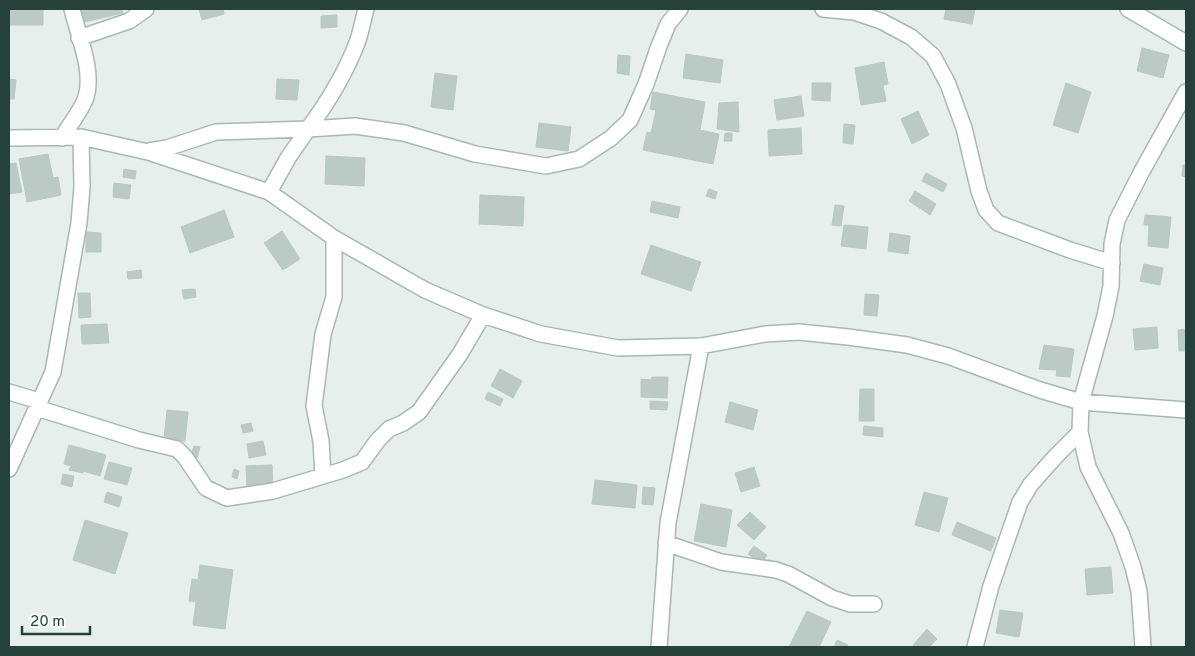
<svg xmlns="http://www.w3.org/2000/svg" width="1195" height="656" font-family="Overpass,sans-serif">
<rect width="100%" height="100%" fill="#e6efeb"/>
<path fill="#bbcac4" stroke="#b8c9c2" d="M9 9H43V25H9Z
M81 9H122L123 13 84 22Z
M199 9H223L224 14 202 20Z
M946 9H975L972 24 944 19Z
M337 15V27L321 28V16Z
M1142 48 1169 55 1163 78 1137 71Z
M686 54 723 60 720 83 683 78Z
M618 55 630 56 629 75 617 73Z
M884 62 888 84 883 85 886 101 861 105 855 68Z
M435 73 457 76 453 110 431 107Z
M9 79 16 80 14 99H9Z
M277 79 299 80 297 100 276 99Z
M812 83H831L830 101 812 100Z
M1066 83 1091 92 1078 133 1053 125Z
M653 92 705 102 700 130 719 134 713 164 643 150 647 132 651 133 656 110 650 109Z
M801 96 804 116 777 120 774 100Z
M738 102 739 132 717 129 719 103Z
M918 111 929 135 912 144 901 119Z
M539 123 571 127 568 151 536 147Z
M844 124 855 125 853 144 843 143Z
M801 128 802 154 769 156 768 130Z
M725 133H732V141H724Z
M48 154 53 178 58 177 61 195 27 202 19 159Z
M326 156 365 158 364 186 325 184Z
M16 163 22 192 9 194V164Z
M1183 165H1186V177L1182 176Z
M124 169 136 171 135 179 123 177Z
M926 173 947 184 943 192 922 181Z
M114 183 131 185 129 199 113 197Z
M709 189 717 192 715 199 706 196Z
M915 191 936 204 930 215 909 201Z
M480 195 524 197 523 226 479 224Z
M652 201 680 207 678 218 650 212Z
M835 205 844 206 841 226 832 225Z
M224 210 234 237 190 253 181 227Z
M1145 215 1171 217 1168 248 1148 246 1149 225H1144Z
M844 225 868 227 866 249 841 246Z
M282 231 300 259 283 270 264 243Z
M86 232 101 233V252H86Z
M890 233 910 236 908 254 888 251Z
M651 245 701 262 691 291 641 274Z
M1144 264 1163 268 1160 285 1140 281Z
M141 270 142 278 128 279 127 272Z
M195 289 196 297 184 299 182 290Z
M78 293H90L91 317 79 318Z
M865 294 879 295 877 316 864 315Z
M107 324 109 343 82 344 81 325Z
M1157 327 1158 348 1135 350 1133 329Z
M1186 329V351H1179L1178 330Z
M1044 345 1074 349 1070 377 1056 376 1057 370 1039 369Z
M500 369 522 381 513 398 491 386Z
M652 377H668L667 398 641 397V379L652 380Z
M860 389H874V421H859Z
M488 392 503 399 500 406 485 399Z
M650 401 668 402 667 410 650 409Z
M730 402 758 410 753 430 725 422Z
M167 410 188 412 185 441 164 439Z
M251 423 253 431 243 433 241 425Z
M864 426 883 428V437L863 435Z
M263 441 266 455 249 458 247 444Z
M69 445 106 455 100 476 83 471V473L69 470 71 466 64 464Z
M194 446 200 447 197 458 191 455Z
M109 462 132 468 127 485 104 479Z
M272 465 273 489H247L246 466Z
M754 467 760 486 741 492 735 473Z
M234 469 239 471 237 479 232 477Z
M63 474 74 476 72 487 61 484Z
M595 480 637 485 635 508 592 504Z
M643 487 655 488 653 505 642 504Z
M107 492 122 497 119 507 104 502Z
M924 492 948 498 939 532 915 525Z
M701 504 732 510 726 547 694 541Z
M750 512 766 527 754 540 737 525Z
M85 520 128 533 115 574 73 560Z
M957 522 996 538 991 551 952 535Z
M754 546 767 555 761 564 748 554Z
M200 565 233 570 225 629 193 625 196 602 189 601 192 579 198 580Z
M1111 567 1113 593 1087 595 1085 569Z
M1000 610 1023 613 1019 637 996 633Z
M807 611 831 622 819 647H789Z
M927 629 937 639 929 647H915L913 645Z
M837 640 848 645 847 647H834Z"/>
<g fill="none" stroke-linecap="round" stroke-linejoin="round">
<defs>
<path id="minor" d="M823 9 854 12 881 21 911 37 933 56 948 84 964 128 979 191 986 210 998 223 1070 250 1112 263
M1128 9 1186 43
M79 38 129 21 146 9
M9 138 81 137 148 152 269 192 334 238 425 290 483 315 541 334 618 348 701 346 765 334 799 332 848 337 907 345 948 356 1040 390 1081 402 1186 410
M62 138C68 127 83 108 86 97 94 71 78 35 72 9
M149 151 167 148 216 132 308 129C328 102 345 74 357 43 361 32 363 20 366 9
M269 192 288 158 308 129 355 126 404 133 475 154 546 166 579 159 611 138 630 120 646 84 659 46 668 24 680 9
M9 392 39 401
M37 408 139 440 177 449 185 457 206 488 227 498 273 491 343 470 362 462 378 440 389 429 403 423 419 412 460 354 483 315
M9 469 53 372 79 223 82 187 81 137
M323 476 321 441 314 406 323 334 334 297V238
M666 543 721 562 776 570 788 574 832 598 850 604H874
M659 647 668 523 701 346
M975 647 991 586 1020 502 1031 484 1056 456 1080 432
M1143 647 1139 591 1133 567 1121 533 1088 467 1080 432 1081 402 1105 316 1111 286 1112 244 1117 220 1142 171 1186 92"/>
</defs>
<use href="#minor" stroke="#a8b8b2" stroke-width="18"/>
<use href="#minor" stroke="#fff" stroke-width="15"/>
</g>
<rect width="1195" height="656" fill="none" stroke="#24423a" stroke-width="20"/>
<path d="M22 626v8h68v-8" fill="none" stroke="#24423a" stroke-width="2.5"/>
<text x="30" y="626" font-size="15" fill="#24423a" stroke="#f7fbf9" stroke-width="4" paint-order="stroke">20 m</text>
</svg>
